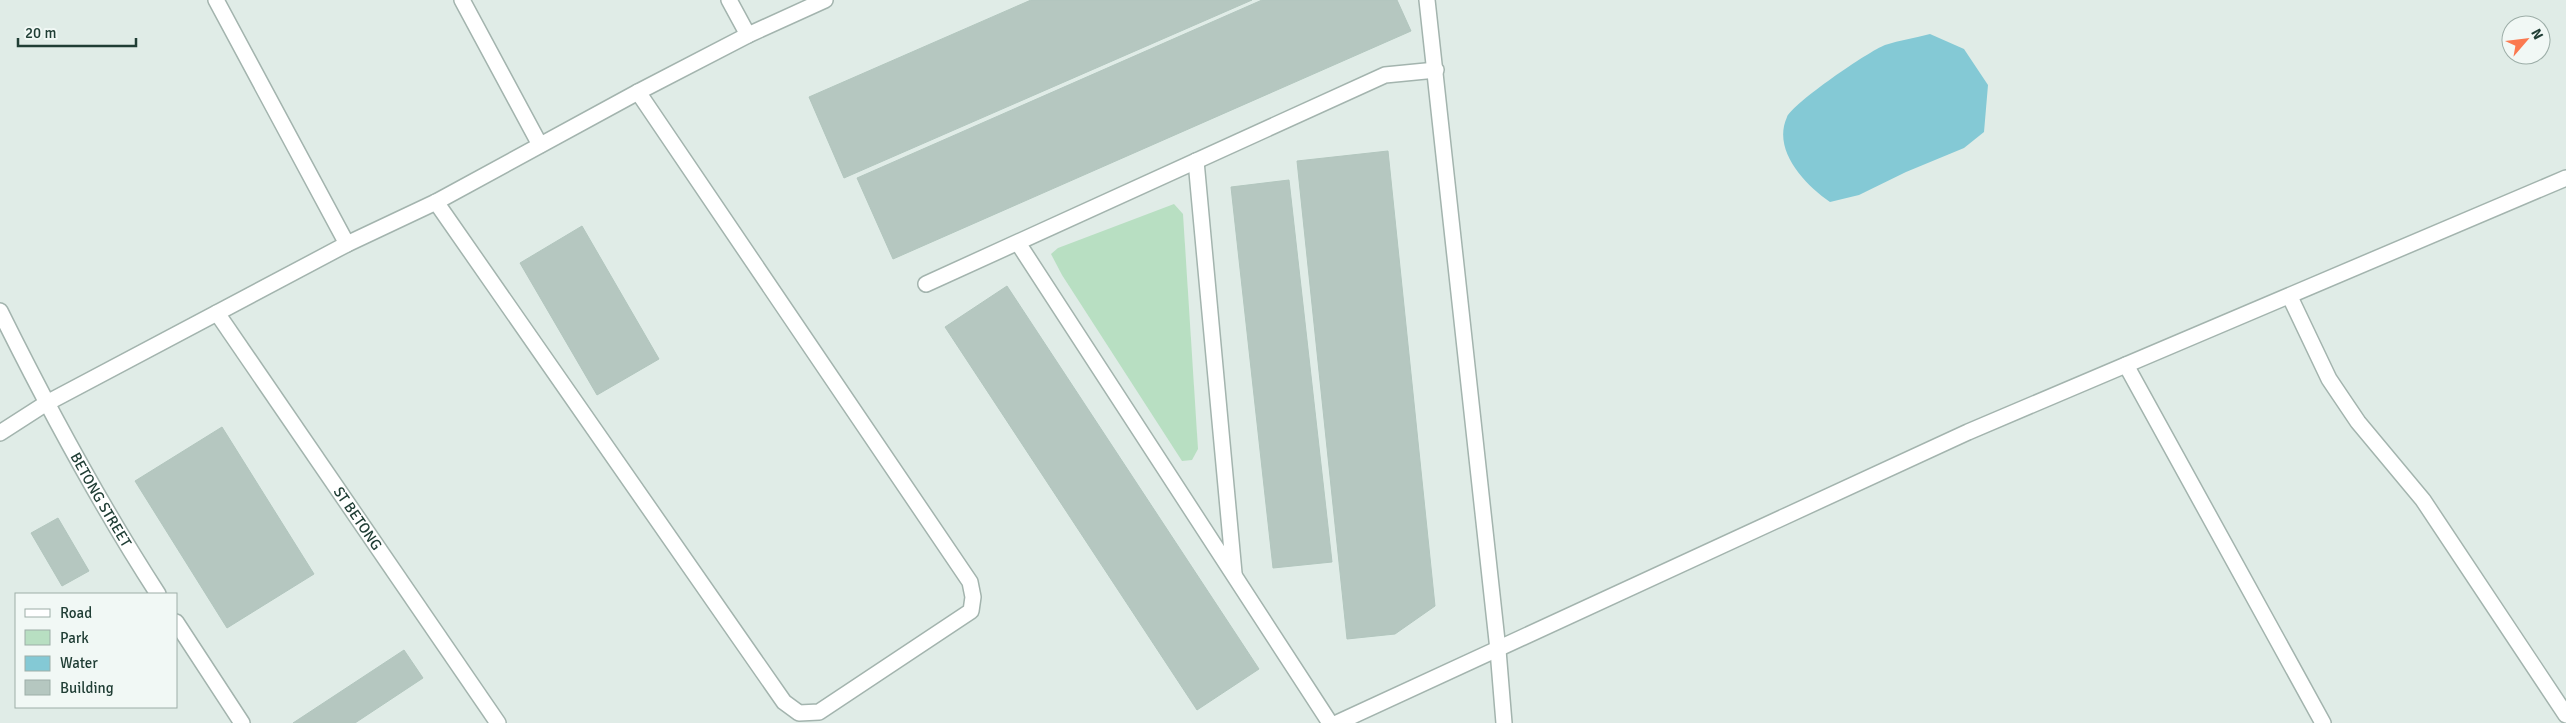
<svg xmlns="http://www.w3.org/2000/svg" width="2566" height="723" font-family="Signika,sans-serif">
<rect width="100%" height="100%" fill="#e0ece7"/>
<path fill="#b8dfc2" d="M1174 204 1183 214 1198 449 1192 460 1182 461 1062 275 1051 254 1058 248Z"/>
<path fill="#84c9d5" d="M1930 34 1964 49 1988 85 1984 132 1964 148 1906 172 1859 195 1830 202C1804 184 1772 150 1787 117 1793 103 1869 51 1885 45 1900 40 1915 38 1930 34Z"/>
<path fill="#b5c7c0" stroke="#b2c6be" d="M1031 0H1252L844 178 809 97Z
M1262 0H1397L1411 31 893 259 857 178Z
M1388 151 1435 606 1395 634 1347 639 1297 161Z
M1289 180 1332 562 1273 568 1231 187Z
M582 226 659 359 597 395 520 263Z
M1007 286 1259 669 1197 710 945 327Z
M222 427 314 574 227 628 135 481Z
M58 518 89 571 62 586 31 533Z
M404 650 423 678 355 723H293Z"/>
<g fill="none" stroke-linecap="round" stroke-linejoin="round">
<defs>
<g id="minor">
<path d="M216 0 347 244"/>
<path d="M462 0 540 145"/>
<path d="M729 0 748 35"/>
<path d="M1427 0 1498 650 1504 723"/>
<path d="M1196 161 1234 573"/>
<path d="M436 202 784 702 799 713 819 712 971 611 973 597 970 582 638 92"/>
<path d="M1018 243 1330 723"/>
<path d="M926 284 1385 75 1436 70"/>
<path d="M2290 297 2329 379 2358 422 2423 500 2566 715"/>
<path id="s1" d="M0 311C48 408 99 503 158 594"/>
<path id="s2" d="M217 313 498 723"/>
<path d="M2126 365 2323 723"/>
<path d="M0 433 45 404 347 244 436 202 638 92 748 35 825 0"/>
<path d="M176 622 242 723"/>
<path d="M1337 723 1968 432 2566 178"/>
</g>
</defs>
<use href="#minor" stroke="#a3b4ae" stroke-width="18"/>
<use href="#minor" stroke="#fff" stroke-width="15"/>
</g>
<g text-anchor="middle" stroke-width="4.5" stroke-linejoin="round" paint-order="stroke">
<g font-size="15" fill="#203e35" stroke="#f1f8f5">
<text dy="5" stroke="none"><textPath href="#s1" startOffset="214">BETONG STREET</textPath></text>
<text dy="5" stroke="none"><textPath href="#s2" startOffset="249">ST BETONG</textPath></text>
</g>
</g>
<rect x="15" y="593" width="162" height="115" fill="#f1f8f5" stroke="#9daea8"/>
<rect x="25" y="609" width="25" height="8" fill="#ffffff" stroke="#9daea8"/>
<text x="60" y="618" font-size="15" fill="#203e35">Road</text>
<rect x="25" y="630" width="25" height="15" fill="#b8dfc2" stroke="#9daea8"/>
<text x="60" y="643" font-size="15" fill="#203e35">Park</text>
<rect x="25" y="656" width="25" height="15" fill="#84c9d5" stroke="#9daea8"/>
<text x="60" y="668" font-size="15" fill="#203e35">Water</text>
<rect x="25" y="680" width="25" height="15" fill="#b5c7c0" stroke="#9daea8"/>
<text x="60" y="693" font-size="15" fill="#203e35">Building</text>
<g transform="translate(2526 40) rotate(62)"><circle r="24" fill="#f1f8f5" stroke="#9daea8"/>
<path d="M0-4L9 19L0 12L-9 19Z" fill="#fb7950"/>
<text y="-8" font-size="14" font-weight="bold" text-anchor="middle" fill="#203e35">N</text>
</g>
<path d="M18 38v8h118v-8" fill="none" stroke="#203e35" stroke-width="2.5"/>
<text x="25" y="38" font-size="15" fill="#203e35" stroke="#f1f8f5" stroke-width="4" paint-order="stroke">20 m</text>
</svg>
